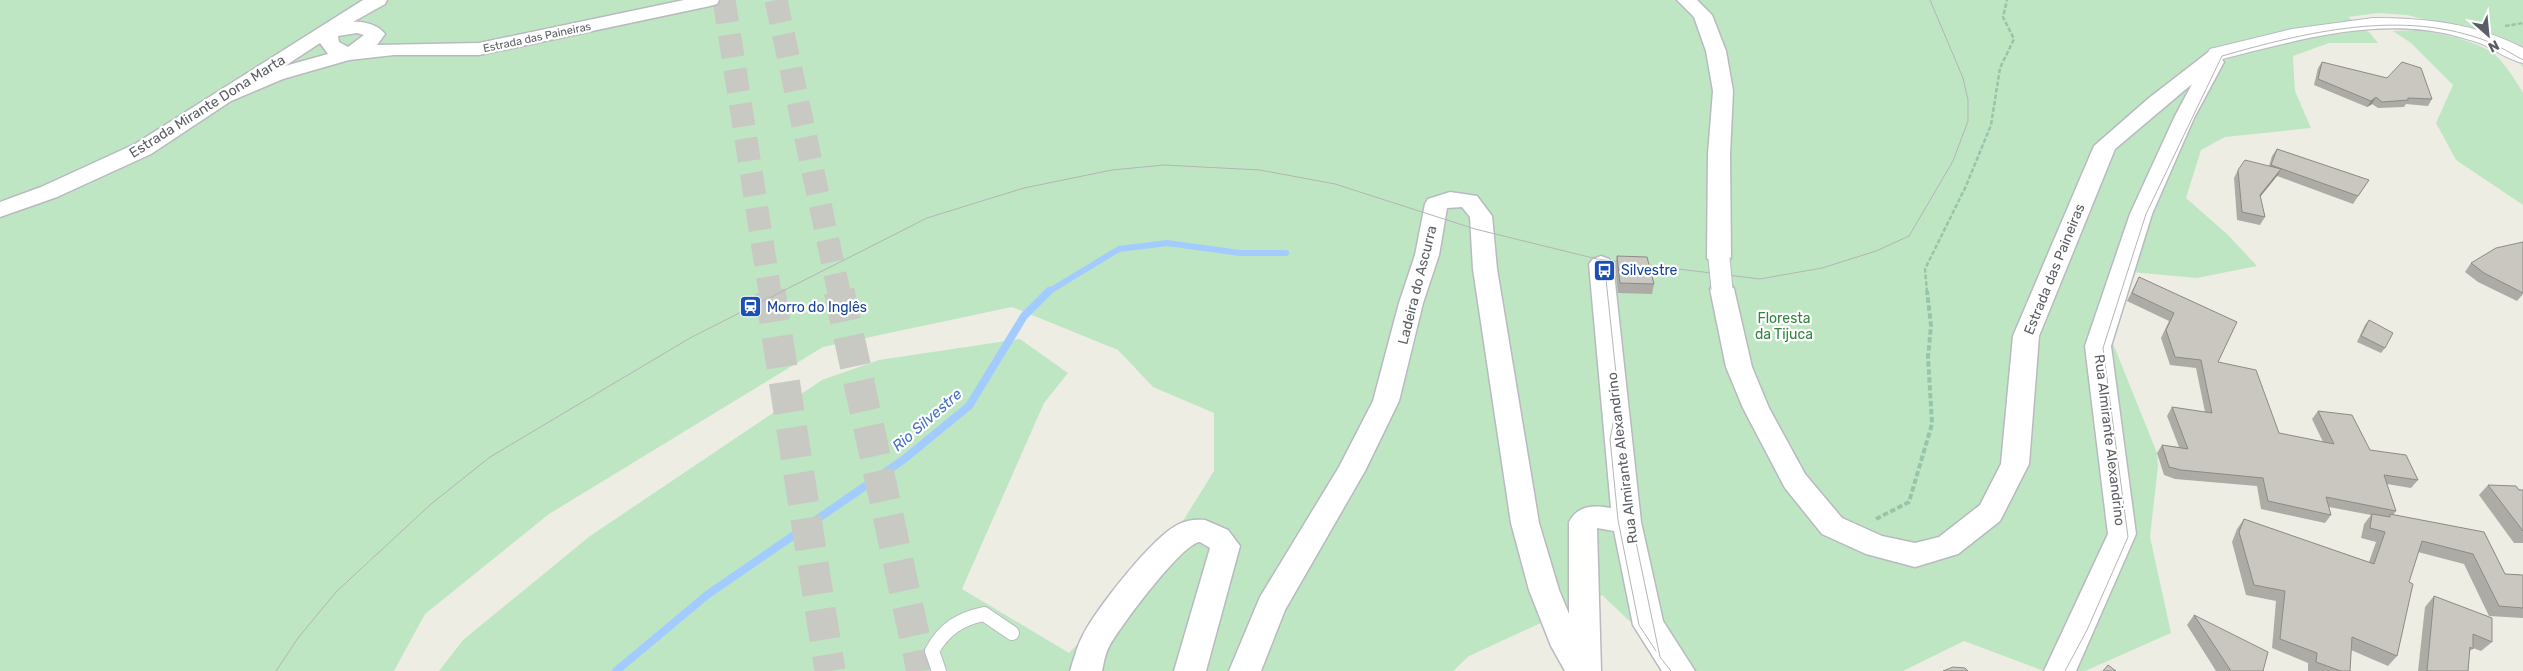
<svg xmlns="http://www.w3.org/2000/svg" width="2523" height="671" font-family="Rubik,sans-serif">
<rect width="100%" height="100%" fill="#eeede3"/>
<path fill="#bfe6c3" d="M0 0H2523V67L2500 42 2461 28 2407 15 2378 13 2348 17 2370 33 2378 43H2329L2293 56 2295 91 2311 128 2225 137 2201 150 2186 198 2227 234 2257 266 2197 278 2131 272 2110 336 2157 453 2158 466 2150 537 2171 633 2085 671H2044L1964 641 1903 671H1674L1656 646 1602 595 1469 656 1453 671H439L463 640 590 536 822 380 879 360 1020 339 1068 373 1044 403 962 589 1069 653 1163 553 1214 471V413L1153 387 1118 350 1012 307 823 347 549 514 425 614 394 671H0Z
M2419 30C2442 34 2469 39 2490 51 2501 57 2517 82 2523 93V205L2456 160 2436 123 2453 85 2411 43 2393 31Z"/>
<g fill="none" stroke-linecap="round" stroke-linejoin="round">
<path stroke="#a2ccff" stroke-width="6" d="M1048 292 1119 249 1167 243 1240 253H1286"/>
<path stroke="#a2ccff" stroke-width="8" d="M616 671 707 595 903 460 969 406 1024 316 1049 291"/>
<path stroke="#c9c9c3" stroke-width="23" stroke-dasharray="23 12" stroke-linecap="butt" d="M724 0 770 292
M776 0 839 292"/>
<path stroke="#c9c9c3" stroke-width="31" stroke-dasharray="31 15" stroke-linecap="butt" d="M770 291 830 671
M839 291 922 671"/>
<defs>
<path id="lane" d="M939 671 932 651C944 629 960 619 984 614L1012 633"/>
<path id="street" d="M363 0H387L385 4 353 22C364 21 378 25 385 34L377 45 479 43 684 0H719L717 4 710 6 479 55H394L349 60 283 79 231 101 151 154 57 197 0 217V202L41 187 135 144ZM357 33 364 35 348 47 339 42 338 36ZM320 43 328 54 285 66Z
M1677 0H1697L1712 15 1726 51 1733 91 1730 154 1731 258 1727 263 1719 266 1711 263 1707 258 1708 154 1713 91 1706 51 1694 17Z
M2218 48 2225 50 2228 54 2222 60 2224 62 2194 118 2152 214 2111 346 2136 534 2076 671H2044L2108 534 2085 346 2130 214 2174 118 2192 84 2115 149 2039 336 2029 464 2000 521 1958 554 1915 567 1866 554 1822 534 1785 488 1743 408 1726 367 1710 289 1713 283 1722 281 1731 283 1734 289 1752 367 1769 408 1805 474 1842 518 1882 536 1915 543 1939 537 1980 505 2001 464 2013 336 2094 146 2149 98 2211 50Z
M1450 192 1477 196 1492 216 1497 269 1539 523 1559 590 1569 614V522C1578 505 1594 505 1611 508L1589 264 1593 259 1601 256 1609 259 1613 264 1641 522 1663 621 1695 671H1662L1633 625 1614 531 1597 528 1601 671H1565L1551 646 1529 590 1511 523 1473 269 1470 217 1462 207 1447 208 1439 255 1423 303 1399 401 1365 471 1285 610 1261 671H1229L1260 597 1339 467 1373 401 1399 303 1415 255 1425 204 1428 199Z
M1205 520 1228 530 1240 546 1206 671H1174L1210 548 1200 542C1182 543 1120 627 1110 645 1105 653 1104 663 1102 671H1070C1074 659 1077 646 1083 635 1097 608 1153 536 1179 524 1187 520 1196 519 1205 520Z"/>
<path id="secondary" d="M2373 18C2427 18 2475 23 2523 48V63C2508 60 2496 50 2482 44 2472 40 2462 38 2452 35 2375 16 2292 42 2218 60L2210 59 2207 54 2210 49 2292 29Z"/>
</defs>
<use href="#lane" stroke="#b8bac0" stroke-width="16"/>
<use href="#street" stroke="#b8bac0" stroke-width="3"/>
<use href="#secondary" stroke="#b9bbc2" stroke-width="2"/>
<path stroke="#97c5a9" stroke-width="2.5" stroke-dasharray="4.5 2" stroke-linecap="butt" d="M2505 26 2523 23
M1927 292 1925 269 1966 186 1991 125 2000 68 2014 39 2003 17 2007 0"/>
<path stroke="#97c5a9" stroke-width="4" stroke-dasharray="5.5 2.5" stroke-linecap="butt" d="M1876 519 1909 502 1932 424 1928 357 1931 326 1927 291"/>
<use href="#lane" stroke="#fff" stroke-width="14"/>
<use href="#street" fill="#fff" fill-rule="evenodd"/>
<use href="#secondary" fill="#fff" fill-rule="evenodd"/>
<path stroke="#b4b5b5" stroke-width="1" d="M1605 270 1632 523 1660 657 1671 671
M1617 404 1610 439 1618 520 1639 625 1656 651
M276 671 298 638 336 592 431 504 490 457 690 338 927 218 1024 188 1112 170 1164 165 1260 170 1335 184 1475 229 1597 259 1760 279 1822 268 1876 251 1909 236 1953 161 1968 121V100L1963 78 1930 0
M2065 671 2087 630 2128 537 2103 348 2146 214 2222 56C2306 32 2404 8 2489 42 2501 47 2512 54 2523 60"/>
<defs>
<path id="street-bridge" d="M1719 258 1722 289"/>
</defs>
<use href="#street-bridge" stroke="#b8bac0" stroke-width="23" stroke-linecap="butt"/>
<use href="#street-bridge" stroke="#fff" stroke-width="21"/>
</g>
<path fill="#adaba5" d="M2322 62 2432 99 2428 106 2406 104 2404 107 2378 108 2372 104 2367 107 2314 85 2318 68Z
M2277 149 2369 180 2353 204 2277 176 2260 197 2265 217 2260 225 2237 220 2234 178 2238 170 2269 166 2272 156Z
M2523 242V294L2517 301 2478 282 2465 272 2471 263Z
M1617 256 1654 284 1652 294 1618 293 1615 266Z
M2139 277 2237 322 2218 362 2279 433 2323 442 2312 419 2318 411 2370 450 2418 480 2411 488 2387 484 2396 511 2393 515 2484 532 2505 574 2523 575V618L2489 616 2464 564 2418 552 2409 582 2397 656 2388 666 2351 650 2350 671H2308V663L2272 648 2276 601 2246 595 2232 542 2237 529 2244 519 2369 562 2376 542 2361 538 2364 524 2371 515 2329 507 2331 515 2325 523 2261 509 2257 486 2175 479 2164 475 2157 453 2162 445 2179 447 2167 416 2172 407 2205 412 2196 368 2170 365 2161 338 2169 321 2127 301Z
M2369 320 2385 348 2381 353 2357 342 2365 325Z
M2488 485 2523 490V543H2514L2479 495Z
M2434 596 2492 642 2481 651 2473 648 2469 652 2468 671H2418L2425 607Z
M2194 615 2263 671H2216L2187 625Z"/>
<path fill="#8d8b86" d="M2376 97 2372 104 2367 107 2371 101Z
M2281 169 2277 176 2255 203 2260 195Z"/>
<path fill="#c9c7c0" stroke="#8d8b86" d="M2322 62 2387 78 2402 62 2421 68 2432 99 2408 98V100L2382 102 2376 97 2371 101 2318 79Z
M2277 149 2369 180 2358 196 2271 165Z
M2245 160 2281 169 2260 195 2265 217 2242 212 2238 170Z
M2523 242V293L2484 273 2471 263 2496 248Z
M1617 256 1647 257 1654 284 1620 283Z
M2139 277 2237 322 2218 362 2256 370 2279 433 2334 444 2318 411 2352 415 2370 450 2406 455 2418 480 2384 475 2396 511 2326 497 2331 515 2268 501 2263 478 2181 470 2169 467 2162 445 2188 449 2172 407 2212 413 2201 360 2175 357 2166 330 2174 313 2132 293Z
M2369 320 2393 333 2385 348 2361 336Z
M2488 485 2516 486 2519 490H2523V531Z
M2372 514 2390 517V514L2484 532 2505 574 2523 575V608L2499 606 2473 554 2422 541 2409 582 2413 584 2397 656 2352 637 2350 671H2341L2316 662 2317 653 2280 639 2285 591 2254 585 2239 532 2244 519 2374 564 2385 532 2370 528Z
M2434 596 2492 618V642L2473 634V649L2470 647 2468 671H2427Z
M2194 615 2268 652 2263 671H2231Z
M2108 665 2116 671H2103Z
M1953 667 1965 668 1968 671H1943Z"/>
<defs>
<symbol id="bus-square" viewBox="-11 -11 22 22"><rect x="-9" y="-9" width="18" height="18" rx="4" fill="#1a4fb4" stroke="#fff"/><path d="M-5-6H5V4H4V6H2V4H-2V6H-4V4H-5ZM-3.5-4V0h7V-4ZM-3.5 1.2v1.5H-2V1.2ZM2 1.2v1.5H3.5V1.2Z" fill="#fff"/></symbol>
<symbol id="station-square" viewBox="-11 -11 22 22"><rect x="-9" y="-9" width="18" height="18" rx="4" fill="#1a4fb4" stroke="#fff"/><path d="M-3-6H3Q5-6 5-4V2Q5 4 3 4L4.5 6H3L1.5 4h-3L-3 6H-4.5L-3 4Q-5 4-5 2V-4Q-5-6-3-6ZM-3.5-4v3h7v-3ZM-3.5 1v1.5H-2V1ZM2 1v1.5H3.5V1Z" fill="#fff"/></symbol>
</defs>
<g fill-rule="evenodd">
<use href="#bus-square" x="1592" y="258" width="25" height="25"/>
<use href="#station-square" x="738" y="294" width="25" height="25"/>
</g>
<g text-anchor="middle" stroke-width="4.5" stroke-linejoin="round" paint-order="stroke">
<g font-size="11" fill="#5b5e64" stroke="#fff">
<text transform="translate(537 37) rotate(-12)" y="4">Estrada das Paineiras</text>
</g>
<g font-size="14" fill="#5b5e64" stroke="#fff">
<text transform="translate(207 106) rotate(-32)" y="5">Estrada Mirante Dona Marta</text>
<text transform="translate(2054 269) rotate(-68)" y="5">Estrada das Paineiras</text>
<text transform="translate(1417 285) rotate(-76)" y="5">Ladeira do Ascurra</text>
<text transform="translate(2110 440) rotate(83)" y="5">Rua Almirante Alexandrino</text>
<text transform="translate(1622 458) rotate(-97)" y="5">Rua Almirante Alexandrino</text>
</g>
<g font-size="14" fill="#164399" stroke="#fff" text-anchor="start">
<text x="1621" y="275">Silvestre</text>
<text x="767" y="312">Morro do Inglês</text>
</g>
<g font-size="14" fill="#328440" stroke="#fff">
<text x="1784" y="323">Floresta<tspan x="1784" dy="16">da Tijuca</tspan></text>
</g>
<g font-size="15" font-style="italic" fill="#4272c5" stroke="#fff">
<text transform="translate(927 420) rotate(-41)" y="5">Rio Silvestre</text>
</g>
</g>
<g transform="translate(2488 35) rotate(153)" stroke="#ffffff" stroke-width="4" paint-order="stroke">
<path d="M0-4L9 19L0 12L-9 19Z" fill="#5b5e64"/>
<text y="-8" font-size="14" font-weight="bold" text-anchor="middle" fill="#5b5e64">N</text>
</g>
</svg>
